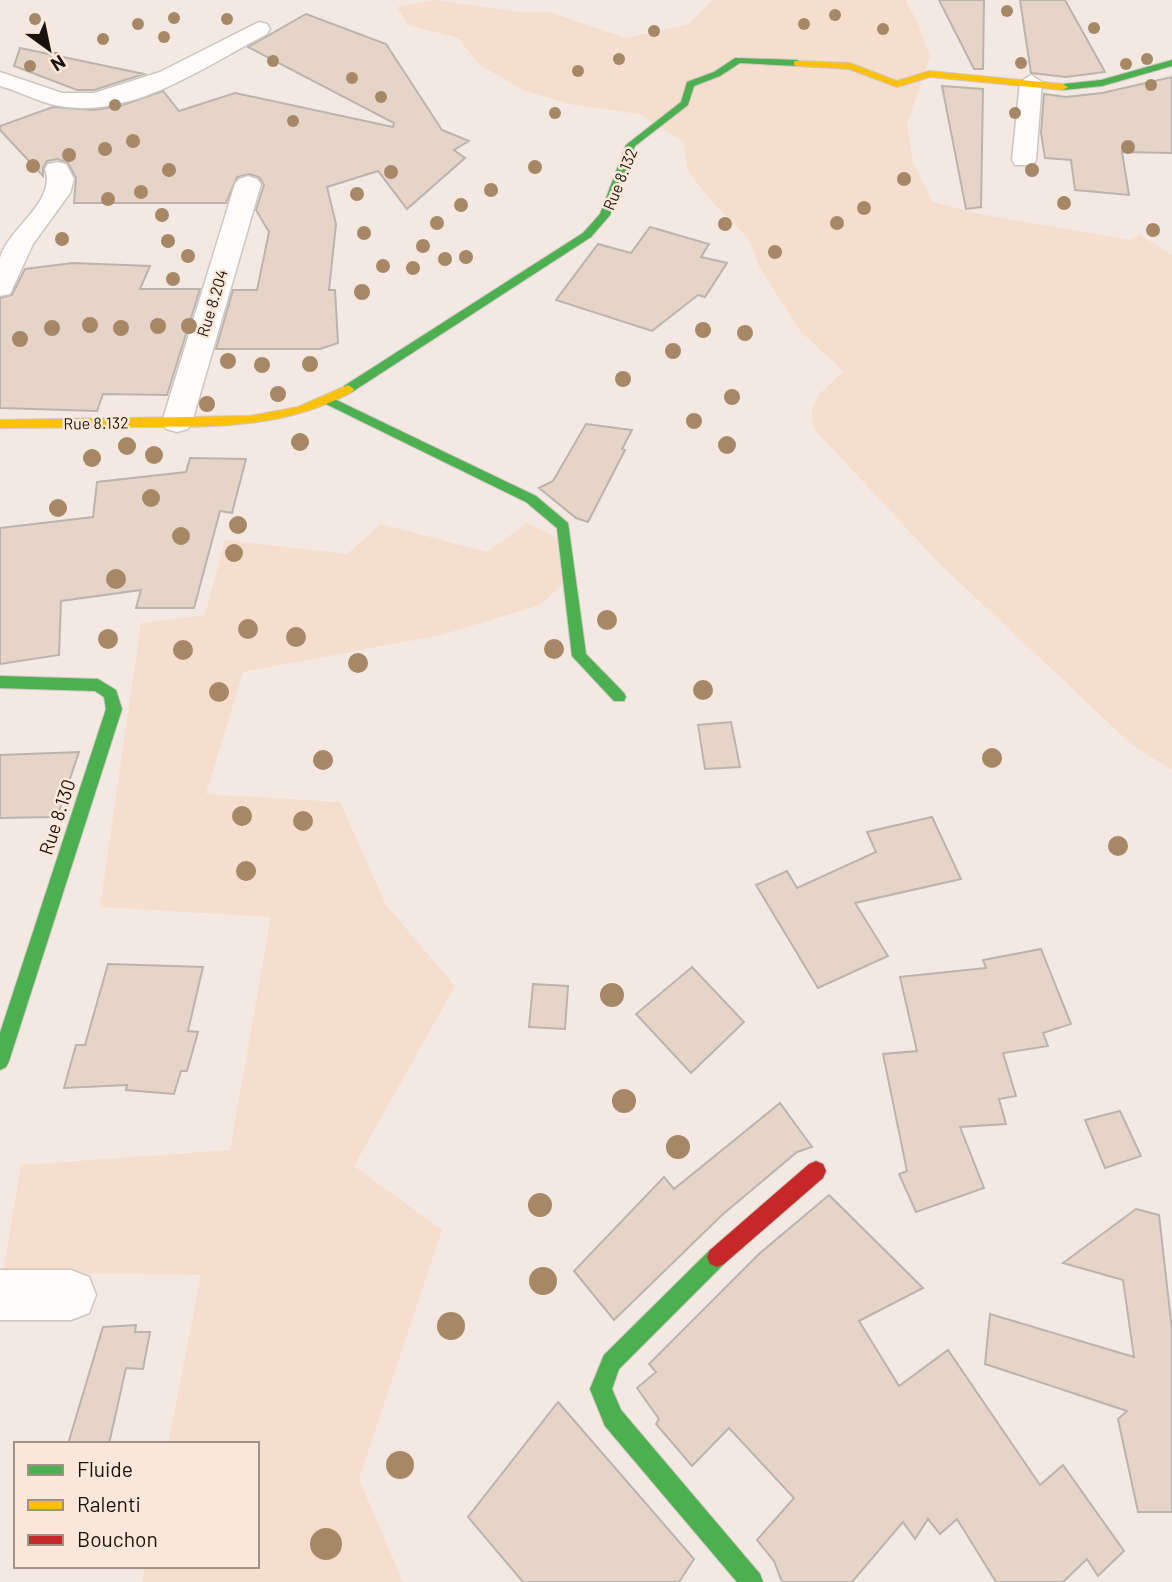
<svg xmlns="http://www.w3.org/2000/svg" width="1172" height="1582" font-family="Barlow,sans-serif">
<rect width="100%" height="100%" fill="#f3e9e2"/>
<path fill="#f5decd" d="M434 0 521 12H550L625 38 689 24 713 0H905L917 21 930 57 907 124 913 162 933 202 985 215 1131 240 1139 234 1172 255V770L1131 744 938 562 815 430C805 398 824 392 843 371L800 331 759 266 748 238 714 204 687 170 684 142 639 114 574 105 525 91 480 65 458 38 408 25 397 7Z
M527 523 558 538 564 583 540 605 441 635 243 672 206 794 340 802 386 905 455 986 354 1166 442 1230 359 1479 403 1582H142L145 1566H257V1444H168L201 1275 3 1272 21 1165 230 1150 271 917 100 907 141 623 205 615 225 540 347 554 381 524 487 552Z"/>
<path fill="#e5d4c7" stroke="#bbb4ae" stroke-width="2" d="M939 0H984L983 69H974Z
M1020 0H1065L1105 72 1066 77 1031 73Z
M306 14 386 44 442 130 469 141 454 150 465 158 407 209 378 171 327 187 336 224 329 290H335L338 343 320 349H216L233 290H257L269 232 256 210 264 185 259 177 249 174 237 177 226 203H74L76 178 68 163 58 159 47 161 43 168V176L0 130V126L53 107 94 110 120 106 163 91 179 111 235 93 393 127 394 123 248 47Z
M20 48 144 74 94 90H77L14 66Z
M1172 77V153L1122 152 1129 195 1075 190 1071 160 1045 158 1041 133 1044 94 1066 97 1102 93Z
M942 86 983 89 981 207 966 209Z
M650 227 709 244 701 257 727 263 705 297 698 295 652 331 556 300 598 244 631 253Z
M73 263 150 266 140 289H200L167 395 103 394 97 411 0 408V298L12 295 25 269Z
M586 424 632 430 622 449 625 450 588 522 576 518 539 488 553 481Z
M190 458 246 459 232 513 220 511 194 608H136L141 590 61 601 59 655 0 664V528L93 517 97 482 186 472Z
M731 722 740 767 705 769 698 725Z
M79 752 57 817 0 818V755Z
M932 817 961 879 855 903 888 956 818 988 756 885 787 871 797 888 876 852 867 832Z
M1041 949 1071 1024 1043 1033 1048 1046 1003 1053 1016 1096 999 1099 1006 1124 960 1127 984 1188 916 1212 899 1174 907 1171 883 1054 917 1051 900 977 986 968 983 960Z
M108 964 203 967 188 1031 198 1032 187 1071H181L174 1094 126 1090 127 1085 64 1088 76 1045H85Z
M692 967 744 1022 691 1073 636 1014Z
M533 984 568 986 565 1029 529 1027Z
M780 1103 812 1147 797 1152 722 1215 614 1320 574 1271 664 1177 674 1189Z
M1120 1111 1141 1156 1105 1168 1085 1120Z
M829 1195 923 1288 859 1321 899 1386 948 1350 1040 1485 1063 1465 1124 1551 1098 1576 1087 1559 1063 1582H996L957 1519 940 1534 928 1519 915 1539 903 1522 852 1582H782L774 1561 757 1540 794 1498 729 1428 692 1466 656 1424 659 1419 637 1388 656 1372 649 1364 760 1253Z
M1136 1209 1159 1215 1172 1330V1512H1138L1118 1419 1127 1411 985 1364 990 1314 1134 1357 1123 1280 1063 1263Z
M136 1325 135 1332H150L143 1369 126 1368 109 1444H68L103 1327Z
M558 1402 694 1559 679 1582H523L468 1517Z"/>
<g fill="none" stroke-linecap="round" stroke-linejoin="round">
<defs>
<path id="street" d="M259 22 267 24 270 29 267 34C207 65 137 116 67 107 43 105 22 92 0 86V72L62 93H94L160 72Z
M1031 75 1042 82 1036 160 1033 165H1015L1012 160 1020 82Z
M57 162 66 164 74 179 70 193 33 244 10 294 0 296C0 285 0 269 0 258 8 228 57 202 45 169L48 164Z
M248 176 257 179 261 184 192 422 188 429 177 432 166 429 162 422 235 184 239 179Z
M0 1270H71L89 1277 96 1295 89 1313 71 1320H0Z"/>
<path id="fast" d="M735 58 797 60 802 63 797 66 740 63 720 76 694 86 688 105 635 146 610 215 591 237 352 392H344V386L583 233 600 214 626 145 681 102 687 82 714 72Z
M1172 60V66L1102 86 1063 90 1058 87 1063 84 1101 80Z
M330 397 536 496 568 523 586 654 624 693 626 697 624 701H614L572 656 557 528 526 502 326 404V398Z
M0 676 98 679 116 690 122 709 9 1061 6 1067 0 1070V1033L106 709 104 697 95 691 0 688Z
M717 1247 724 1250 727 1257 724 1264 619 1369 612 1389 621 1410 760 1574 763 1582H737L605 1426 590 1389 604 1355 710 1250Z"/>
<path id="slow" d="M794 61 850 63 897 81 929 71 1063 84 1068 87 1063 90 930 77 897 87 849 69 797 66 794 65Z
M348 385 354 389 352 392C284 429 210 427 134 427 89 427 45 428 0 428V420L250 416 298 407Z"/>
<path id="jam" d="M816 1161 823 1164 826 1171 823 1178 724 1264 717 1267 710 1264 707 1257 710 1250 809 1164Z"/>
</defs>
<use href="#street" stroke="#cec6c0" stroke-width="3"/>
<use href="#fast" stroke="#cec6c0" stroke-width="2"/>
<use href="#slow" stroke="#cec6c0" stroke-width="2"/>
<use href="#jam" stroke="#cec6c0" stroke-width="2"/>
<use href="#street" fill="#fdfcfb" fill-rule="evenodd"/>
<use href="#fast" fill="#4caf50" fill-rule="evenodd"/>
<use href="#slow" fill="#ffc107" fill-rule="evenodd"/>
<use href="#jam" fill="#c62828" fill-rule="evenodd"/>
</g>
<g fill="#a78866">
<circle cx="1007" cy="11" r="6"/>
<circle cx="835" cy="15" r="6"/>
<circle cx="174" cy="18" r="6"/>
<circle cx="35" cy="19" r="6"/>
<circle cx="227" cy="19" r="6"/>
<circle cx="138" cy="24" r="6"/>
<circle cx="804" cy="24" r="6"/>
<circle cx="1094" cy="28" r="6"/>
<circle cx="883" cy="29" r="6"/>
<circle cx="654" cy="31" r="6"/>
<circle cx="164" cy="37" r="6"/>
<circle cx="103" cy="39" r="6"/>
<circle cx="56" cy="58" r="6"/>
<circle cx="619" cy="59" r="6"/>
<circle cx="1147" cy="59" r="6"/>
<circle cx="273" cy="61" r="6"/>
<circle cx="1021" cy="63" r="6"/>
<circle cx="1126" cy="64" r="6"/>
<circle cx="30" cy="66" r="6"/>
<circle cx="578" cy="71" r="6"/>
<circle cx="352" cy="78" r="6"/>
<circle cx="1151" cy="85" r="6"/>
<circle cx="381" cy="97" r="6"/>
<circle cx="115" cy="105" r="6"/>
<circle cx="555" cy="113" r="6"/>
<circle cx="1015" cy="113" r="6"/>
<circle cx="293" cy="121" r="6"/>
<circle cx="133" cy="141" r="7"/>
<circle cx="1128" cy="147" r="7"/>
<circle cx="105" cy="149" r="7"/>
<circle cx="69" cy="155" r="7"/>
<circle cx="33" cy="166" r="7"/>
<circle cx="535" cy="167" r="7"/>
<circle cx="169" cy="170" r="7"/>
<circle cx="1032" cy="170" r="7"/>
<circle cx="391" cy="172" r="7"/>
<circle cx="904" cy="179" r="7"/>
<circle cx="491" cy="190" r="7"/>
<circle cx="141" cy="192" r="7"/>
<circle cx="357" cy="194" r="7"/>
<circle cx="108" cy="199" r="7"/>
<circle cx="1064" cy="203" r="7"/>
<circle cx="461" cy="205" r="7"/>
<circle cx="864" cy="208" r="7"/>
<circle cx="162" cy="215" r="7"/>
<circle cx="437" cy="223" r="7"/>
<circle cx="837" cy="223" r="7"/>
<circle cx="725" cy="224" r="7"/>
<circle cx="1153" cy="230" r="7"/>
<circle cx="364" cy="233" r="7"/>
<circle cx="62" cy="239" r="7"/>
<circle cx="168" cy="241" r="7"/>
<circle cx="423" cy="246" r="7"/>
<circle cx="775" cy="252" r="7"/>
<circle cx="188" cy="256" r="7"/>
<circle cx="466" cy="257" r="7"/>
<circle cx="445" cy="259" r="7"/>
<circle cx="383" cy="266" r="7"/>
<circle cx="413" cy="268" r="7"/>
<circle cx="173" cy="279" r="7"/>
<circle cx="362" cy="292" r="8"/>
<circle cx="90" cy="325" r="8"/>
<circle cx="158" cy="326" r="8"/>
<circle cx="189" cy="326" r="8"/>
<circle cx="52" cy="328" r="8"/>
<circle cx="121" cy="328" r="8"/>
<circle cx="703" cy="330" r="8"/>
<circle cx="745" cy="333" r="8"/>
<circle cx="20" cy="339" r="8"/>
<circle cx="673" cy="351" r="8"/>
<circle cx="228" cy="361" r="8"/>
<circle cx="310" cy="364" r="8"/>
<circle cx="262" cy="365" r="8"/>
<circle cx="623" cy="379" r="8"/>
<circle cx="278" cy="394" r="8"/>
<circle cx="732" cy="397" r="8"/>
<circle cx="207" cy="404" r="8"/>
<circle cx="694" cy="421" r="8"/>
<circle cx="300" cy="442" r="9"/>
<circle cx="727" cy="445" r="9"/>
<circle cx="127" cy="446" r="9"/>
<circle cx="154" cy="455" r="9"/>
<circle cx="92" cy="458" r="9"/>
<circle cx="151" cy="498" r="9"/>
<circle cx="58" cy="508" r="9"/>
<circle cx="238" cy="525" r="9"/>
<circle cx="181" cy="536" r="9"/>
<circle cx="234" cy="553" r="9"/>
<circle cx="116" cy="579" r="10"/>
<circle cx="607" cy="620" r="10"/>
<circle cx="248" cy="629" r="10"/>
<circle cx="296" cy="637" r="10"/>
<circle cx="108" cy="639" r="10"/>
<circle cx="554" cy="649" r="10"/>
<circle cx="183" cy="650" r="10"/>
<circle cx="358" cy="663" r="10"/>
<circle cx="703" cy="690" r="10"/>
<circle cx="219" cy="692" r="10"/>
<circle cx="992" cy="758" r="10"/>
<circle cx="323" cy="760" r="10"/>
<circle cx="242" cy="816" r="10"/>
<circle cx="303" cy="821" r="10"/>
<circle cx="1118" cy="846" r="10"/>
<circle cx="246" cy="871" r="10"/>
<circle cx="612" cy="995" r="12"/>
<circle cx="624" cy="1101" r="12"/>
<circle cx="678" cy="1147" r="12"/>
<circle cx="540" cy="1205" r="12"/>
<circle cx="543" cy="1281" r="14"/>
<circle cx="451" cy="1326" r="14"/>
<circle cx="400" cy="1465" r="14"/>
<circle cx="326" cy="1544" r="16"/>
</g>
<g text-anchor="middle" stroke-width="5" stroke-linejoin="round" paint-order="stroke">
<g font-size="16" fill="#19120e" stroke="#fbe8da">
<text transform="translate(620 179) rotate(-68)" y="6">Rue 8.132</text>
<text transform="translate(212 303) rotate(-73)" y="6">Rue 8.204</text>
<text transform="translate(96 423) rotate(-1)" y="6">Rue 8.132</text>
</g>
<g font-size="19" fill="#19120e" stroke="#fbe8da">
<text transform="translate(57 817) rotate(-72)" y="7">Rue 8.130</text>
</g>
</g>
<rect x="14" y="1442" width="245" height="126" fill="#fbe8da" stroke="#a19288" stroke-width="2"/>
<rect x="28" y="1465" width="35" height="10" fill="#4caf50" stroke="#a19288" stroke-width="2"/>
<text x="77" y="1477" font-size="21" fill="#19120e">Fluide</text>
<rect x="28" y="1500" width="35" height="10" fill="#ffc107" stroke="#a19288" stroke-width="2"/>
<text x="77" y="1512" font-size="21" fill="#19120e">Ralenti</text>
<rect x="28" y="1535" width="35" height="10" fill="#c62828" stroke="#a19288" stroke-width="2"/>
<text x="77" y="1547" font-size="21" fill="#19120e">Bouchon</text>
<g transform="translate(49 49) rotate(147)" stroke="#fbe8da" stroke-width="5" paint-order="stroke">
<path d="M0-5L12 26L0 18L-12 26Z" fill="#19120e"/>
<text y="-10" font-size="19" font-weight="bold" text-anchor="middle" fill="#19120e">N</text>
</g>
</svg>
